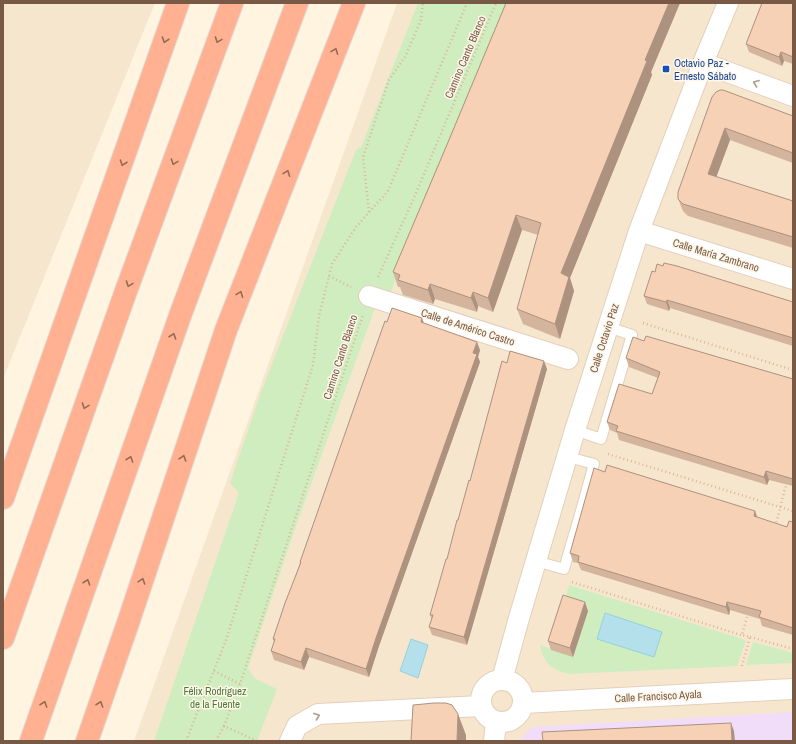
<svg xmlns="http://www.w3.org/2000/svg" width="796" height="744" font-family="'Archivo Narrow',sans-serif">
<rect width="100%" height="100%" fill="#fef4e0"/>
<path fill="#f7e6ce" d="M3 3H155L3 379Z
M397 3H793V741H134Z"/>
<path fill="#f1ddfa" d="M793 712V741H519L532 727Z"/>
<path fill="#cfedbe" d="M418 3H509L390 293 375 308 297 523 248 668 254 678 277 689 257 741H154L239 493 230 483 261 392 356 150 361 147Z
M569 585 746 640 737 666 569 674C552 670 543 663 540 645L551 649Z
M753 642 793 653V663L746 665Z"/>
<path fill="#b3e0ea" stroke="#98d0dc" d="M605 613 662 632 654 657 597 639Z
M411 639 428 645 418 678 400 671Z"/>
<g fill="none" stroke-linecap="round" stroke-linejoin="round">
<defs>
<path id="lane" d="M575 430 601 439 632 335 608 327
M536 561 564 569 579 518 594 464 568 457"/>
<path id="street" d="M703 63 793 96
M639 231 793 279
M369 296 568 359
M481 701a21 21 0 1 1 42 0a21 21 0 1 1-42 0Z
M502 680 519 618 575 430 608 327 639 231 703 63 728 3
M523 703 793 689
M290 741 297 726 318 714 481 706
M494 741 496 722"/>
<path id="highway" d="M3 498C62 333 121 168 178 3
M3 638 126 291 232 3
M31 741 181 313 297 3
M87 741 128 623 226 330 354 3"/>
</defs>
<use href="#lane" stroke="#e3d0bb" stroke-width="12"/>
<use href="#street" stroke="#e3d0bb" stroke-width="22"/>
<use href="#highway" stroke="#e1dad6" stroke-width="24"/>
<path stroke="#dbb599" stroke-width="2.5" stroke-dasharray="1 3" stroke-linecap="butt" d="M369 212 363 157 389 80 405 57 421 20 423 3
M329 276 351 287
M378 277 413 200 496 3
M643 323 793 370
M608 454 793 511
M775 526C780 512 782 497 787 483
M572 582 741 635
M750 637 793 649
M742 666 750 637 742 635 748 613
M214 671 240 684
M186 741 226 640 313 365 319 316 332 264 356 227 388 191 467 3
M216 741 224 726
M257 741 224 726 240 684 363 315"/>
<use href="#lane" stroke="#fff" stroke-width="10"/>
<use href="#street" stroke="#fff" stroke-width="20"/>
<use href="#highway" stroke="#ffb191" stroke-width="22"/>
</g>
<path fill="#d4b49c" d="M506 3H680L651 72 652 75 570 278 574 291 560 339 523 324 517 309 538 235 522 230 493 312 478 306 477 312 435 299 433 304 403 295 400 287H398L393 272 446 147Z
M793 3V64L784 61 782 66 749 52 746 44Z
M720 90 793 116V163L730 140 716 177 793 201V248L688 216 683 211 678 199Z
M644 296 793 302V346L670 308 669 311 647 304Z
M387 322 425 323 480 350 478 357 480 362 379 646 369 677 309 657 304 670 274 660 271 651 274 642 273 639 300 563V562Z
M626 358 793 379V486L769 480 767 485 619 440 617 433 610 430 607 422 652 394 658 378 629 367Z
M507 363 547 369 467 645 432 635 429 627 432 620 430 615 470 481Z
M758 518 787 527 793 522V635L762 626 760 619 730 610 729 615 581 570 578 563 573 562 570 553Z
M588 611 573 657 551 650 548 641Z"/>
<path fill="#ac927f" d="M669 3H680L651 72 652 75 570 278 574 291 560 339 555 324 561 273 645 60Z
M781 52 784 61 782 66 779 57Z
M725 128 730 140 713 186 708 174Z
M516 215 522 230 493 312 488 298Z
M430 284 435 299 433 304 428 290Z
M473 292 478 306 477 312 471 298Z
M667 300 670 308 669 311 666 302Z
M422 318 425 326 421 322Z
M477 342 480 350 478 357 480 362 379 646 369 677 366 669 376 638Z
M544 361 547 369 467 645 464 637Z
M766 471 769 480 767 485 764 477Z
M755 511 758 519 754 516Z
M585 602 588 611 573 657 570 648Z
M727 602 730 610 729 615 726 607Z
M306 648 309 657 304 670 301 662Z
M458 714 466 735V741H457Z
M731 723 734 731 735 741H732Z"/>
<path fill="#f6d1b5" stroke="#ac927f" d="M506 3H669L645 60 647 61 561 273 569 277 555 324 517 309 541 223 516 215 488 298 473 292 471 298 430 284 428 290 398 280 400 275 393 272 446 147Z
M762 3H793V57L781 52 779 57 746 44Z
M720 90H723L793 116V153L725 128 708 174 793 201V237L683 204 678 199V192L712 97 716 92Z
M664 263 677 266 793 302V338L667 300 666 302 644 296 652 271 655 272 657 264 663 266Z
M392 308 422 318 421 322 477 342 473 353 477 354 376 638 366 669 306 648 301 662 271 651 275 639H273L285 603 301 562H300L361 388 385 321 387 322Z
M646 336 793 379V479L766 471 764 477 616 431 618 426 607 422 619 384 652 394 660 372 626 358 633 337 644 341Z
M510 351 544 361 464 637 429 627 433 615H430L446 559H447L457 520H458L469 480 470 481 502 361 507 363Z
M607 465 755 511 754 516 787 527 789 521 793 522V628L759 617 761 611 727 602 726 607 578 562 579 556 570 553 594 468 605 472Z
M563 595 585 602 570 648 548 641Z
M434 703H446L452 705 458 714 457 741H411L413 705Z
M731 723 732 741H543L542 732Z"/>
<defs><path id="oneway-chevron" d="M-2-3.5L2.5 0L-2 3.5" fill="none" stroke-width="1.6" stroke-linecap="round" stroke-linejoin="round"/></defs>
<g stroke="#936b54">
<use href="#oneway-chevron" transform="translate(165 40) rotate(109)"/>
<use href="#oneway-chevron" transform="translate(218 40) rotate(110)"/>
<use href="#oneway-chevron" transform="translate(335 51) rotate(-69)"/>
<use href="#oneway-chevron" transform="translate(174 162) rotate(110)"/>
<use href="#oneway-chevron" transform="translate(123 163) rotate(109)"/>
<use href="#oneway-chevron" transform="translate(287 173) rotate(-69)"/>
<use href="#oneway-chevron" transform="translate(129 284) rotate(110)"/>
<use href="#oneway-chevron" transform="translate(240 294) rotate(-69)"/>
<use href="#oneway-chevron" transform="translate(173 336) rotate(-71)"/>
<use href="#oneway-chevron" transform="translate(85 406) rotate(110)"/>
<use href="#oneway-chevron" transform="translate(183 458) rotate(-72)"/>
<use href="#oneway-chevron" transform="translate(130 459) rotate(-71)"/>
<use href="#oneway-chevron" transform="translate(142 581) rotate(-72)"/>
<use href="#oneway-chevron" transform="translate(87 582) rotate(-71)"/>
<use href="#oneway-chevron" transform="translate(44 704) rotate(-71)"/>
<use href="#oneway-chevron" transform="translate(100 704) rotate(-71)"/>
</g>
<g stroke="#ae9b8f">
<use href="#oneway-chevron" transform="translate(756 83) rotate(-159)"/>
<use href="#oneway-chevron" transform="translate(317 716) rotate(-20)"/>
</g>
<rect fill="#1a4fb4" stroke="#fff7e9" stroke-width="1.5" x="662" y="65" width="8" height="8" rx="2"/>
<g text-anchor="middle" stroke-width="3" stroke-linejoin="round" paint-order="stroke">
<g font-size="11" fill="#785945" stroke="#fff7e9">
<text transform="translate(465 57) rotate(-67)" y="4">Camino Canto Blanco</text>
<text transform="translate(716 255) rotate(17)" y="4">Calle María Zambrano</text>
<text transform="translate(468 327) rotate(18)" y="4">Calle de Américo Castro</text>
<text transform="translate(604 338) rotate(-72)" y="4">Calle Octavio Paz</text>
<text transform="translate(340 357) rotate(-72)" y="4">Camino Canto Blanco</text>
<text transform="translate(658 696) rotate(-3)" y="4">Calle Francisco Ayala</text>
</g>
<g font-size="11" fill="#164399" stroke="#fff7e9" text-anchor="start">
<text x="674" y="67">Octavio Paz -<tspan x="674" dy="13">Ernesto Sábato</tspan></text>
</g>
<g font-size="11" fill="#4a793a" stroke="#fff7e9">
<text x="215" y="695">Félix Rodríguez<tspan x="215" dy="13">de la Fuente</tspan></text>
</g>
</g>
<rect width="796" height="744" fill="none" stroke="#785945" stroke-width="8"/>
</svg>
